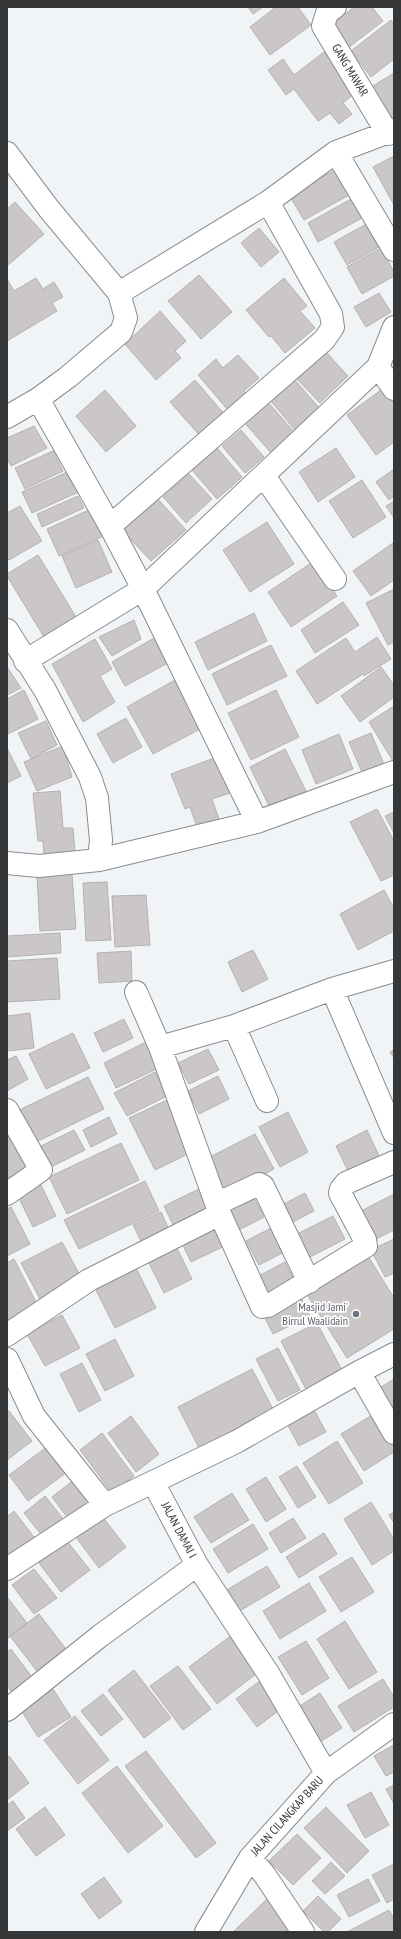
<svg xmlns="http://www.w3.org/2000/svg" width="401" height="1939" font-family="'PT Sans Narrow',sans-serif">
<rect width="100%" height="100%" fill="#f1f4f7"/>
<path fill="#ccc7c7" stroke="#b5b1b0" d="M248 7H263L253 14Z
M276 7H298L311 25 270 55 250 27Z
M354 7H372L383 21 348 48 331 25Z
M391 20 394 24V59L371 77 351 51Z
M324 52 355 93 343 103 352 114 339 124 330 113 318 121 294 89 286 95 268 70 283 59 294 75Z
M394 73V120L389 123 368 89Z
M394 156V205L373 167Z
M337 169 351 194 304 220 289 195Z
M351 199 362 218 318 242 308 223Z
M15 202 44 234 7 266V209Z
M368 223 381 246 347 265 334 242Z
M259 228 279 252 261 267 241 243Z
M381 248 394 272V276L362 294 347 267Z
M199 275 232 312 201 339 168 301Z
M36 278 43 289 54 282 63 297 52 303 57 311 7 341V279L14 291Z
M284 278 307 306 300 311 315 328 285 353 271 336 269 337 246 310Z
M379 293 391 312 366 327 354 307Z
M160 311 186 341 175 351 181 358 156 380 125 344Z
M326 352 348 376 320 403 297 379Z
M238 355 259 378 244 391 251 400 233 416 198 375 216 359 223 368Z
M294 379 321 410 296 431 270 400Z
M195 380 226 416 201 437 170 402Z
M385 387 394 399V442L376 455 347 415Z
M105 390 136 426 106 452 76 416Z
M267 401 295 433 272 454 243 421Z
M34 426 47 448 11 466 7 458V438Z
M241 430 264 457 245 473 222 446Z
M217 448 242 477 217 499 192 470Z
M336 448 355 477 318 502 299 472Z
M53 451 63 471 25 489 15 468Z
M394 469V496L389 500 376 482Z
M72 470 81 491 32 513 22 492Z
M189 474 212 499 186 523 163 497Z
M362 480 386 517 353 538 329 501Z
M78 496 84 508 42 527 37 514Z
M157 498 186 530 151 561 122 530Z
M394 501V518L386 506Z
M20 506 42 541 9 560 7 557V513Z
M93 508 106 535 59 556 47 529Z
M267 522 294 564 250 592 223 550Z
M98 540 112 572 76 588 62 556Z
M393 543 394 580 371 596 353 571Z
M38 555 76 617 44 637 7 576V574Z
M314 561 337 596 291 627 268 592Z
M394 589V642L388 645 366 603Z
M343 602 359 625 315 653 301 630Z
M254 613 267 641 208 670 195 642Z
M134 620 141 639 112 656 99 637Z
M377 637 391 659 364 676 363 674 317 704 296 671 346 638 355 652Z
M154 638 168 663 125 686 112 662Z
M95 639 112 669 100 676 115 702 83 722 52 664Z
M271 645 287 676 227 705 212 674Z
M7 667 21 688 7 695Z
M381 667 394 685V697L360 722 341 696Z
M175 680 202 728 153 754 127 707Z
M24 690 38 719 8 734 7 699Z
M276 690 299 737 251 760 228 713Z
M394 706V760L393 761 369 722Z
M126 718 142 747 113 763 97 734Z
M46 721 57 745 31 759 18 733Z
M371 733 386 769 365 779 349 742Z
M339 734 353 769 316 784 302 750Z
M63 746 72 777 37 791 24 762Z
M7 748 21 776 7 783Z
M285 749 306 791 270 808 250 767Z
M217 757 230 793 212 799 219 819 197 827 190 807 185 809 171 774Z
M60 791 63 828H73L75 852 44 855 43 841H38L33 793Z
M377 809 394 841V875L381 881 350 822Z
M394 812V833L385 816Z
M72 874 76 929 40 931 37 876Z
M107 882 111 940 86 941 83 883Z
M384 890 394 908V931L358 950 340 914Z
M146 895 150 945 115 947 112 896Z
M60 933 61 953 7 957V936Z
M253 950 268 979 242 992 228 962Z
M131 951 132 981 99 983 97 953Z
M57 958 60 999 7 1002V961Z
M30 1013 34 1048 7 1051V1016Z
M124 1019 133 1038 103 1052 94 1033Z
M73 1033 90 1068 46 1089 29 1054Z
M150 1040 163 1066 116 1088 104 1063Z
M208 1049 219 1070 189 1084 178 1063Z
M394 1050V1058L390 1052Z
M16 1056 28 1079 7 1091V1060Z
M155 1072 167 1096 127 1116 114 1093Z
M218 1076 229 1099 199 1114 188 1091Z
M88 1077 104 1109 34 1143 17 1111Z
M167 1100 192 1152 155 1170 129 1118Z
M288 1112 308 1152 280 1167 259 1127Z
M109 1117 117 1134 91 1147 83 1130Z
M7 1128 31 1167 7 1178Z
M74 1130 85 1150 51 1167 41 1146Z
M367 1130 380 1158 349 1173 336 1146Z
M255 1134 274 1169 225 1195 206 1159Z
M121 1143 139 1180 67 1214 49 1177Z
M38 1179 56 1216 33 1227 15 1190Z
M145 1181 159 1211 79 1249 64 1220Z
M199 1189 211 1214 176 1231 164 1206Z
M251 1192 264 1217 237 1231 223 1206Z
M305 1193 314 1211 291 1223 282 1205Z
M394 1194V1230L376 1239 361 1211Z
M11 1207 30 1244 7 1256V1209Z
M161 1212 171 1234 144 1247 133 1225Z
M333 1216 345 1239 304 1260 291 1237Z
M220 1222 231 1243 191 1262 181 1241Z
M271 1228 284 1252 259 1265 246 1241Z
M394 1239V1273L385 1277 371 1250Z
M62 1242 82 1279 41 1301 21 1263Z
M176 1246 192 1279 164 1293 147 1259Z
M368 1256 394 1298V1329L347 1358 306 1293Z
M14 1259 39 1308 7 1323V1263Z
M285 1262 297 1286 265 1303 253 1279Z
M134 1264 156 1308 115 1328 93 1284Z
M299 1293 310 1316 273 1334 262 1312Z
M62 1315 80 1348 45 1366 27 1334Z
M317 1323 345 1376 309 1395 281 1341Z
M115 1339 134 1376 105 1391 86 1354Z
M278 1348 300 1390 278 1401 256 1359Z
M82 1363 101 1400 79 1412 60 1374Z
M252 1369 275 1413 201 1452 178 1407Z
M394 1379V1405L390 1408 378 1389Z
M312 1406 326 1432 299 1446 285 1420Z
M9 1411 32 1441 7 1460V1412Z
M379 1411 394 1436V1452L364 1471 341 1434Z
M131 1416 159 1454 136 1472 108 1433Z
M102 1433 134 1476 112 1493 80 1450Z
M337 1441 363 1483 329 1504 303 1463Z
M48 1446 67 1472 28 1501 9 1475Z
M297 1466 316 1497 298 1508 279 1477Z
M266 1477 286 1509 266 1522 246 1489Z
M75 1479 93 1503 70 1521 52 1497Z
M232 1493 249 1520 211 1543 194 1517Z
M45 1496 65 1521 44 1538 24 1513Z
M371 1502 394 1539V1551L372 1565 344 1519Z
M14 1511 37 1541 7 1560V1517Z
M98 1511 126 1547 99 1568 72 1532Z
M394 1512V1523L389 1515Z
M293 1518 306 1538 281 1553 269 1533Z
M253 1524 268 1549 228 1573 213 1549Z
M324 1533 337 1554 299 1578 286 1557Z
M67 1541 90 1570 61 1592 39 1563Z
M352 1557 374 1592 341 1612 319 1577Z
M267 1566 280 1587 238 1612 225 1591Z
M34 1569 57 1598 34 1614 12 1585Z
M309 1583 326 1611 280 1639 263 1611Z
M7 1597 27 1623 8 1638 7 1637Z
M39 1614 72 1657 43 1679 10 1636Z
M345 1621 377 1672 349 1689 317 1639Z
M232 1635 260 1671 217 1704 189 1667Z
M306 1641 329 1678 302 1695 278 1657Z
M11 1649 37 1684 18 1700 7 1686V1652Z
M178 1666 211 1709 183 1730 150 1686Z
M134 1670 171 1718 144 1738 108 1690Z
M383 1679 394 1697V1707L354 1732 338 1706Z
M261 1680 282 1708 257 1727 236 1699Z
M53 1689 71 1717 38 1737 21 1710Z
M320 1693 342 1728 320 1742 298 1707Z
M103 1694 123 1719 101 1736 81 1711Z
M75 1716 109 1760 78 1784 44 1740Z
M394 1745V1772L386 1776 374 1756Z
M146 1751 216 1843 196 1858 125 1766Z
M9 1756 29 1783 7 1800V1758Z
M117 1766 163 1826 128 1853 82 1793Z
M394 1785V1804L386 1789Z
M371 1792 389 1825 365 1838 347 1805Z
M13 1801 25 1818 7 1831V1805Z
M45 1807 65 1835 36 1856 16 1829Z
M326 1807 369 1851 347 1873 304 1828Z
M297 1834 321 1858 293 1885 269 1861Z
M331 1862 345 1876 325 1894 312 1881Z
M394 1864V1899L387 1903 372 1875Z
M104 1877 122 1902 99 1919 81 1894Z
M368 1879 380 1901 349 1917 337 1895Z
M318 1896 341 1919 328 1932H324L303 1911Z
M267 1899 296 1929 294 1932H233Z
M389 1910 394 1919V1932H347Z"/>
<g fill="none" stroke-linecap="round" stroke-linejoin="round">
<defs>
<path id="minor" d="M335 7 327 13 323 26 388 134
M336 152 394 250
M7 153 49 209 119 293
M378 367 394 389
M38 399 110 526 143 589 257 822
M7 417 38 399 68 377 121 332 126 318 119 293 268 202 336 152 394 130
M264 476 335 579
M110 526 324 340 333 327 331 314 268 202
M7 630 45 690 90 777 97 798 101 840 99 860
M25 661 143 589 378 367 394 327
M7 863 39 866 99 860 257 822 394 772
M332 989 394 1133
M136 992 160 1047 220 1214 262 1307 268 1306 366 1246 365 1240 340 1193 341 1189 346 1183 394 1162
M234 1026 267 1101
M160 1047 234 1026 332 989 394 971
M7 1110 41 1170 7 1194
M215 1200 227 1199 259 1184 263 1186 309 1282
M7 1335 89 1280 220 1214
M394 1354 359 1372 394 1433
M7 1359 34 1416 105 1505 153 1482 197 1565 268 1673 326 1773
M153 1482 236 1442 359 1372
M7 1569 105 1505
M7 1710 100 1636 197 1565
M250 1858 264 1874 303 1932
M206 1932 250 1858 326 1773 394 1724"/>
</defs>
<use href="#minor" stroke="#8a8c8f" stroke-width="24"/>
<use href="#minor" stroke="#fff" stroke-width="22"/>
</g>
<circle fill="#6b7280" stroke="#fff" stroke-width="1.5" cx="356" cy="1314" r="4"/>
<g text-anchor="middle" stroke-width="3.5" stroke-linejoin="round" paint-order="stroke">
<g font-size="12" fill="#363738" stroke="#fff">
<text transform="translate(350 70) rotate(59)" y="4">GANG MAWAR</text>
<text transform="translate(179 1530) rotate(62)" y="4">JALAN DAMAI I</text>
<text transform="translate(287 1816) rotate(-48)" y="4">JALAN CILANGKAP BARU</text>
</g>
<g font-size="12" fill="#5b616d" stroke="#fff" text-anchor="end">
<text x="348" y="1311">Masjid Jami'<tspan x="348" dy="14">Birrul Waalidain</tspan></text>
</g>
</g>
<rect width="401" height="1939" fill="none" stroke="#363738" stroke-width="16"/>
</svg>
